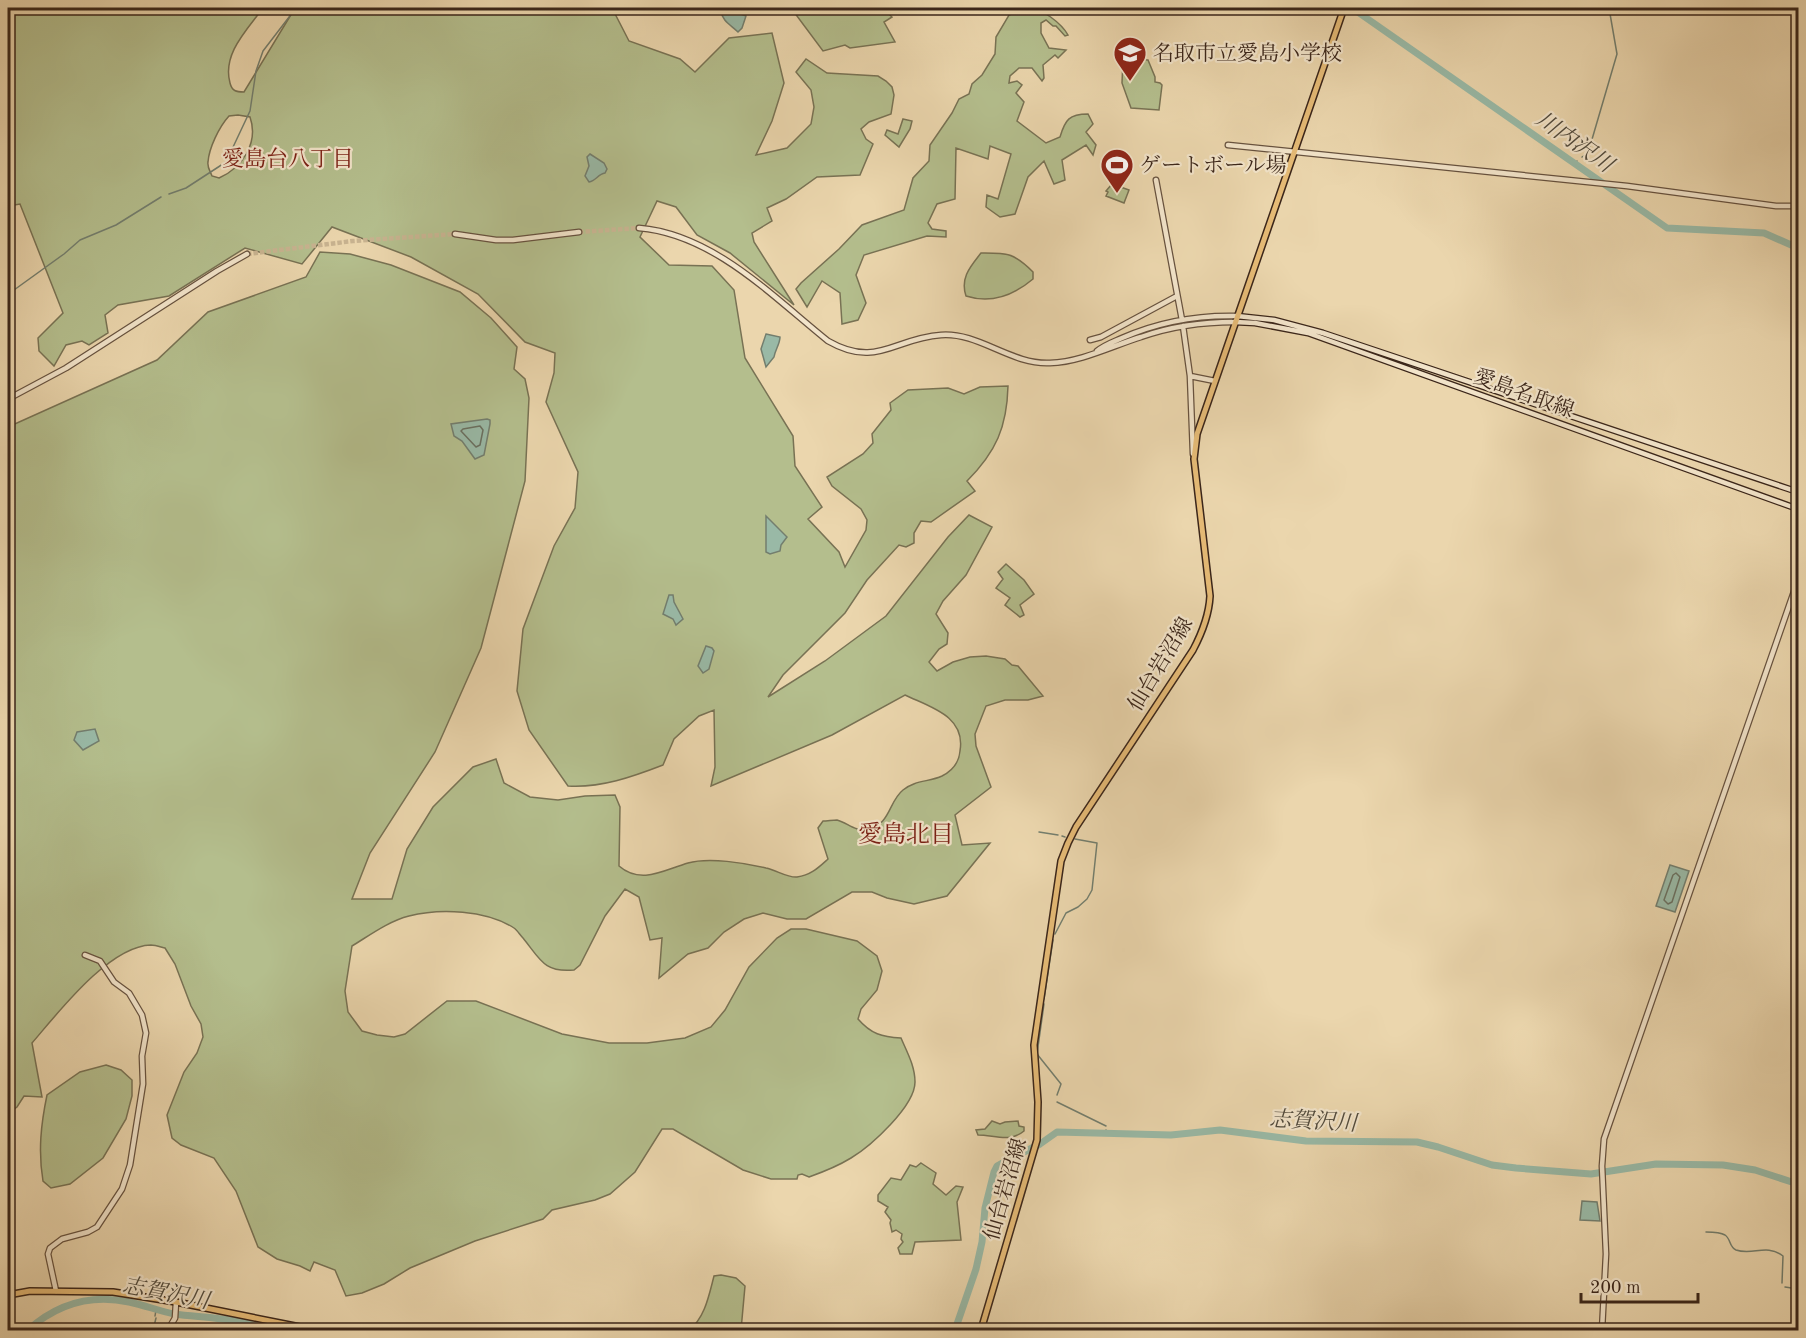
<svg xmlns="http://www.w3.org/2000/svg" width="1806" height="1338" font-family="'Old Standard TT','Noto Serif JP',serif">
<rect width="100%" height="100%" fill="#ebd6ad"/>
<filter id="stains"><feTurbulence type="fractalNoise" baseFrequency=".00333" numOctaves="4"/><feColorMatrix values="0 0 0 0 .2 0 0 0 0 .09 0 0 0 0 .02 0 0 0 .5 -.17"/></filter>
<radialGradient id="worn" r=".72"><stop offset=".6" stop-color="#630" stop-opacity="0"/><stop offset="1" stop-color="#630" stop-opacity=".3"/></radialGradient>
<path fill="#b4be8d" stroke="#787254" stroke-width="1.5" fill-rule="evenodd" d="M8 8H263C247 30 222 54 230 83 232 91 236 92 244 92L295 8H612L629 41 680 59 695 72 729 38 772 33 784 83 772 121 756 155 787 148 811 124 814 107 811 90 796 72 806 59 827 73 878 76 886 81 892 87 894 95 891 114 869 122 861 129 866 139 873 144 860 175 817 177 786 199 767 208 772 221 752 233 754 242 794 305 730 253 697 235 676 207 657 201 640 237 669 265 712 266 734 290 745 358 793 436 795 466 822 507 808 519 839 552 845 567 866 530 867 520 861 509 832 486 827 477 863 454 873 443 872 434 891 410 890 403 908 390 948 388 964 394 980 387 1008 386C1007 427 996 452 967 481L975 491 931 522 921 521 914 533V543L906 547 899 545 867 580 845 613 783 675 768 697 825 661 886 616 948 537 969 515 992 527 966 575 943 601 936 614 948 633 947 644 939 649 929 662 937 671 953 662 970 657 986 656 1005 659 1012 665 1018 666 1043 696 1028 700H1005L986 706 975 734 976 746 991 787 955 815 962 845 990 843 947 896 914 904 887 898 872 892H852L806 919H787L763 913 744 919 724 932 708 948 688 954 659 978 662 938 650 940 639 897 625 889 605 916 580 965 574 970C544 973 540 959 523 938 520 935 517 930 514 928 486 910 440 908 409 916 389 921 370 935 352 946L345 991 348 1012 362 1031 377 1035 394 1037 405 1034 447 1001H476L562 1034 609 1043H647L685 1038 711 1027 725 1010 749 967 777 938 791 929H806L857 941 877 956 882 971 877 990 861 1009 858 1019C871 1034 882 1037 901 1038 907 1052 915 1066 915 1082 915 1106 871 1146 851 1158 838 1166 823 1172 809 1177L802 1174 798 1175 797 1179H771L743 1170 673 1129H662L635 1172 610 1194 595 1200 552 1210 543 1219 475 1241 410 1268 384 1284 362 1293 346 1296 335 1270 314 1262 310 1271 300 1266 277 1259 258 1247 236 1191 214 1158 181 1145 172 1138 167 1115 184 1072 197 1053 203 1037 201 1024 191 1006 175 964 165 948C161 947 155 945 151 945 109 946 58 1013 32 1043L42 1097 24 1096 17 1107 13 1110 11 1132 8 1137V811L11 806 8 805V427L157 360 208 312 306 277 320 252 350 254 391 265 460 292 491 318 517 347 514 369 525 379 529 398 525 481 481 648 435 752 370 853 352 899H392L407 849 433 807 473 767 496 759 504 783 530 797 558 800 585 796 615 795 620 807 619 866C641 885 664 870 688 863 709 857 745 863 766 868 776 870 788 878 797 877 811 875 818 868 828 859L818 828 823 821C827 821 833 820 837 820 848 823 855 832 867 829 891 825 888 802 903 790 915 780 929 782 942 776 952 771 959 762 960 751 966 716 930 707 905 695L832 735 711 786 715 767 714 710 699 716 674 739 663 765C632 777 601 788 568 786L529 730 517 691 523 629 554 546 575 508 578 472 546 402 554 373 555 353 525 342 478 294 411 257 332 227 302 264 245 248 169 296 118 305 105 315 108 333 89 345 82 341 66 345 54 366 39 351 38 338 63 313 20 204 8 206ZM238 115 250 117C259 143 242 168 219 178L212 176C210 171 207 167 208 162 209 148 219 127 229 116Z
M791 8H883L892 17 884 22 895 42 850 48 845 45 823 51Z
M1028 8C1041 7 1062 24 1068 35L1065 36 1056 26H1053L1046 20 1041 23V33L1049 48 1066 50 1058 58 1055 55 1043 65 1044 78 1042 81 1032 68H1019L1010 76 1009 83 1017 81 1022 85 1016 93 1024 102 1017 121 1046 143 1060 137C1065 120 1069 114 1088 114L1093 124 1086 132 1096 145 1093 155 1086 145 1062 160 1065 180 1054 184 1044 161 1028 177 1015 214 1000 217 986 207 987 195 998 199 1011 154 990 146 988 159 956 148 955 199 937 204 928 223 932 229 946 231V237L927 236 864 255 856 275 866 303 858 320 842 324 840 293 822 281 807 307 796 289 801 283 839 249 862 225 904 210 913 178 929 161 930 145 952 113 959 99 969 94 972 84 982 75 995 54 996 37 1009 15Z
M1123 59 1148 60 1155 77V82L1160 83 1162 85 1159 110 1131 108 1122 83Z
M903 119 912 121 910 129 899 147 885 135 887 130 898 134Z
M1112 184 1129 190 1124 203 1106 196 1108 192 1106 191Z
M981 253C1006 253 1013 252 1033 272V279C1014 295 991 304 966 296 960 278 970 267 981 253Z
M1006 564 1024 580 1034 594 1020 605 1024 615 1020 617 1005 605 1010 598 996 588 1003 579 998 572Z
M106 1065 121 1070 132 1080V1096L126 1119 103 1158 70 1184 51 1188 43 1181C38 1151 41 1124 47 1095L80 1072Z
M992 1121 1000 1124 1005 1122 1018 1121 1019 1126 1024 1127V1131C1010 1143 994 1135 978 1135L976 1130 985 1129Z
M921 1163 936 1173 933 1184 946 1195 956 1186 963 1187 957 1202 961 1240 915 1242 912 1254H900L898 1248 903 1242 901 1239 902 1234 896 1230 892 1232 890 1223 891 1220 885 1212 888 1207 878 1201V1195L891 1178 901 1180 910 1165 916 1167Z
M721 1275 736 1278 745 1286 741 1330H689C705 1318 709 1295 714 1276Z"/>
<path fill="#99b9a6" stroke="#737e6e" stroke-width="1.5" d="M728 9 746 16 742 28 738 32C731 25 722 21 721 11Z
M590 154 604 163 607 169 605 173C598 174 596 181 589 182L585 176 589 166 587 157Z
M766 334 780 337C780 344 775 350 774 357L766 367 761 349Z
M487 419 490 420V424L484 455 475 459 462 441 454 436 451 424Z
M766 516 787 537 781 545 780 551 770 554 766 552Z
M669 595H673L674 602 683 619 676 625 673 619 663 614Z
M706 646 712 648 714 651 709 669 703 673 698 666Z
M95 729 99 741 83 750 74 740 77 732Z
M1670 865 1689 871 1675 912 1656 906Z
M1582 1201 1597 1202 1600 1221 1580 1220Z"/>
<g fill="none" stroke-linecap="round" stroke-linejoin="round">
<path stroke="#6a7060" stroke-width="1.5" d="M480 426 483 430 480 445 476 447 461 431 463 429Z
M1676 873 1680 877 1672 902 1668 904 1664 900 1673 875Z"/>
<path stroke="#737e6e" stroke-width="1.5" d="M1582 157 1588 153 1617 54 1609 8
M1574 164 1577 161
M169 194 186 188 226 162 250 111 256 71 263 51 296 8
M14 290 64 254 80 240 116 225 161 197
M1039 832 1058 835
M1062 836 1065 837
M1055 934 1066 913 1078 907 1087 899 1092 890 1097 843 1075 839
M1044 999 1053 940
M1044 1004 1037 1054 1061 1084 1057 1095
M1057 1102 1106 1126
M1106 1134V1130
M1706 1232C1712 1232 1720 1232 1725 1235 1731 1239 1729 1247 1736 1250 1753 1256 1766 1243 1783 1256L1782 1283
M1785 1287 1798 1289
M155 1316 156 1310
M153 1330 156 1318"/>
<path stroke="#99b9a6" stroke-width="7" d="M1352 8 1667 228 1764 233 1798 248
M28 1330C57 1304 91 1294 129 1302 144 1305 159 1311 174 1314 205 1318 239 1318 269 1330
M955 1330 976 1269 982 1242 985 1208 994 1172 997 1166 1006 1161 1040 1144 1057 1132 1171 1135 1220 1130 1306 1141 1417 1142 1438 1147 1492 1165 1516 1168 1591 1174 1656 1164 1723 1165 1755 1170 1798 1184"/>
<path stroke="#c8b390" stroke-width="4.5" stroke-dasharray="4.5 2" stroke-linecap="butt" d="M579 232 639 228
M247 254 353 241 455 234"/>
<defs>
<path id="tertiary" d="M1228 145 1627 186 1776 206H1798
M1156 180 1182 320
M639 228C713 234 772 296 828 341 877 369 894 338 941 335 979 332 1011 365 1050 363 1081 362 1112 346 1141 337 1172 326 1203 322 1235 322
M455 234 496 240H513L579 232
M1183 326 1190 376 1193 454
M1090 340 1101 337 1177 296
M1097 351C1104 345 1113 342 1122 338 1158 322 1198 315 1237 316
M1190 376 1215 381
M8 399 66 368 217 271 247 254
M56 1291 48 1254 50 1248 62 1239 88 1232 97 1227 122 1189 130 1165 143 1084 142 1056 146 1033 142 1015 129 993 114 982 100 961 85 955
M168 1330 175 1318 176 1302
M1602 1330 1606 1254 1602 1166 1604 1139 1798 580"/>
<path id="secondary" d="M1237 316 1274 320 1323 333 1798 492
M1235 322 1255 323 1308 333 1798 509"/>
<path id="primary" d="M8 1295 30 1291 113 1292 176 1302 300 1327 381 1330
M981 1330 1037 1140 1038 1102 1034 1045 1061 861 1068 843 1076 827 1193 650C1202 633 1209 616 1210 596L1194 459 1197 434 1344 8"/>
</defs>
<use href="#tertiary" stroke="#67523f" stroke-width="7"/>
<use href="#secondary" stroke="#3b261a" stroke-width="7"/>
<use href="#primary" stroke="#3b261a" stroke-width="8"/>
<use href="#tertiary" stroke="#f2e4ca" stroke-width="4.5"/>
<use href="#secondary" stroke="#f2e4ca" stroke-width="4.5"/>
<use href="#primary" stroke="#e6bb76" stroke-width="5"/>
</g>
<defs>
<symbol id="school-pin" viewBox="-11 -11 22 30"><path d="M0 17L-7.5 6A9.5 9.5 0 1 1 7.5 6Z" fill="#8f2418" stroke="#f2e4ca"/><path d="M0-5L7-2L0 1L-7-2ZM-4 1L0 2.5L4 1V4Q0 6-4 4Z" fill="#fff"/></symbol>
<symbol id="stadium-pin" viewBox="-11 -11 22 30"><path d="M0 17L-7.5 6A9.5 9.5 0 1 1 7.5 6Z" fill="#8f2418" stroke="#f2e4ca"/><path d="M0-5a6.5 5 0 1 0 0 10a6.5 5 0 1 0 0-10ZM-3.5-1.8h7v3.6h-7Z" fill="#fff"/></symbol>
</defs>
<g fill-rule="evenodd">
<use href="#school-pin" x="1111" y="34" width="38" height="52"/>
<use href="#stadium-pin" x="1098" y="146" width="38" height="52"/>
</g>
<g text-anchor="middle" stroke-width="4.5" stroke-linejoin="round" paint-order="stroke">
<g font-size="21" fill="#3b261a" stroke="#f2e4ca" text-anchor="start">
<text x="1153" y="60">名取市立愛島小学校</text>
<text x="1140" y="172">ゲートボール場</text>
</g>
<g font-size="21" fill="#3b261a" stroke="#f2e4ca">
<text transform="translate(1524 393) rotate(20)" y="7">愛島名取線</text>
<text transform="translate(1160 664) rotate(-59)" y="7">仙台岩沼線</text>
<text transform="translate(1005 1189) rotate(-74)" y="7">仙台岩沼線</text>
</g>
<g font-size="22" font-style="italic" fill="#524b3d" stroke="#f2e4ca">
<text transform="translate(1575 141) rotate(35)" y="8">川内沢川</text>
<text transform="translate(1313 1120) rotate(3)" y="8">志賀沢川</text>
<text transform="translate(166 1292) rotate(11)" y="8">志賀沢川</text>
</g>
<g font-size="22" fill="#7a1f14" stroke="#f2e4ca">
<text x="288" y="166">愛島台八丁目</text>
</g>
<g font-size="24" fill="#7a1f14" stroke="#f2e4ca">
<text x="906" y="842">愛島北目</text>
</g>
</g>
<rect width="1806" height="1338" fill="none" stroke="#ebd6ad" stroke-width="30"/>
<rect x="9" y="9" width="1788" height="1320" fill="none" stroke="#3b261a" stroke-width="3"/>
<rect x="15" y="15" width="1776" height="1308" fill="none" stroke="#3b261a" stroke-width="1.5"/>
<path d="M1581 1293v9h117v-9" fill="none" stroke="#3b261a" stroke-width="3"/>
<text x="1590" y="1293" font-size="18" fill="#3b261a" stroke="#f2e4ca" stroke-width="4.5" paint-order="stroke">200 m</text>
<rect width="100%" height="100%" filter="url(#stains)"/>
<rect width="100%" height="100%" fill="url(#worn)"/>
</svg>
